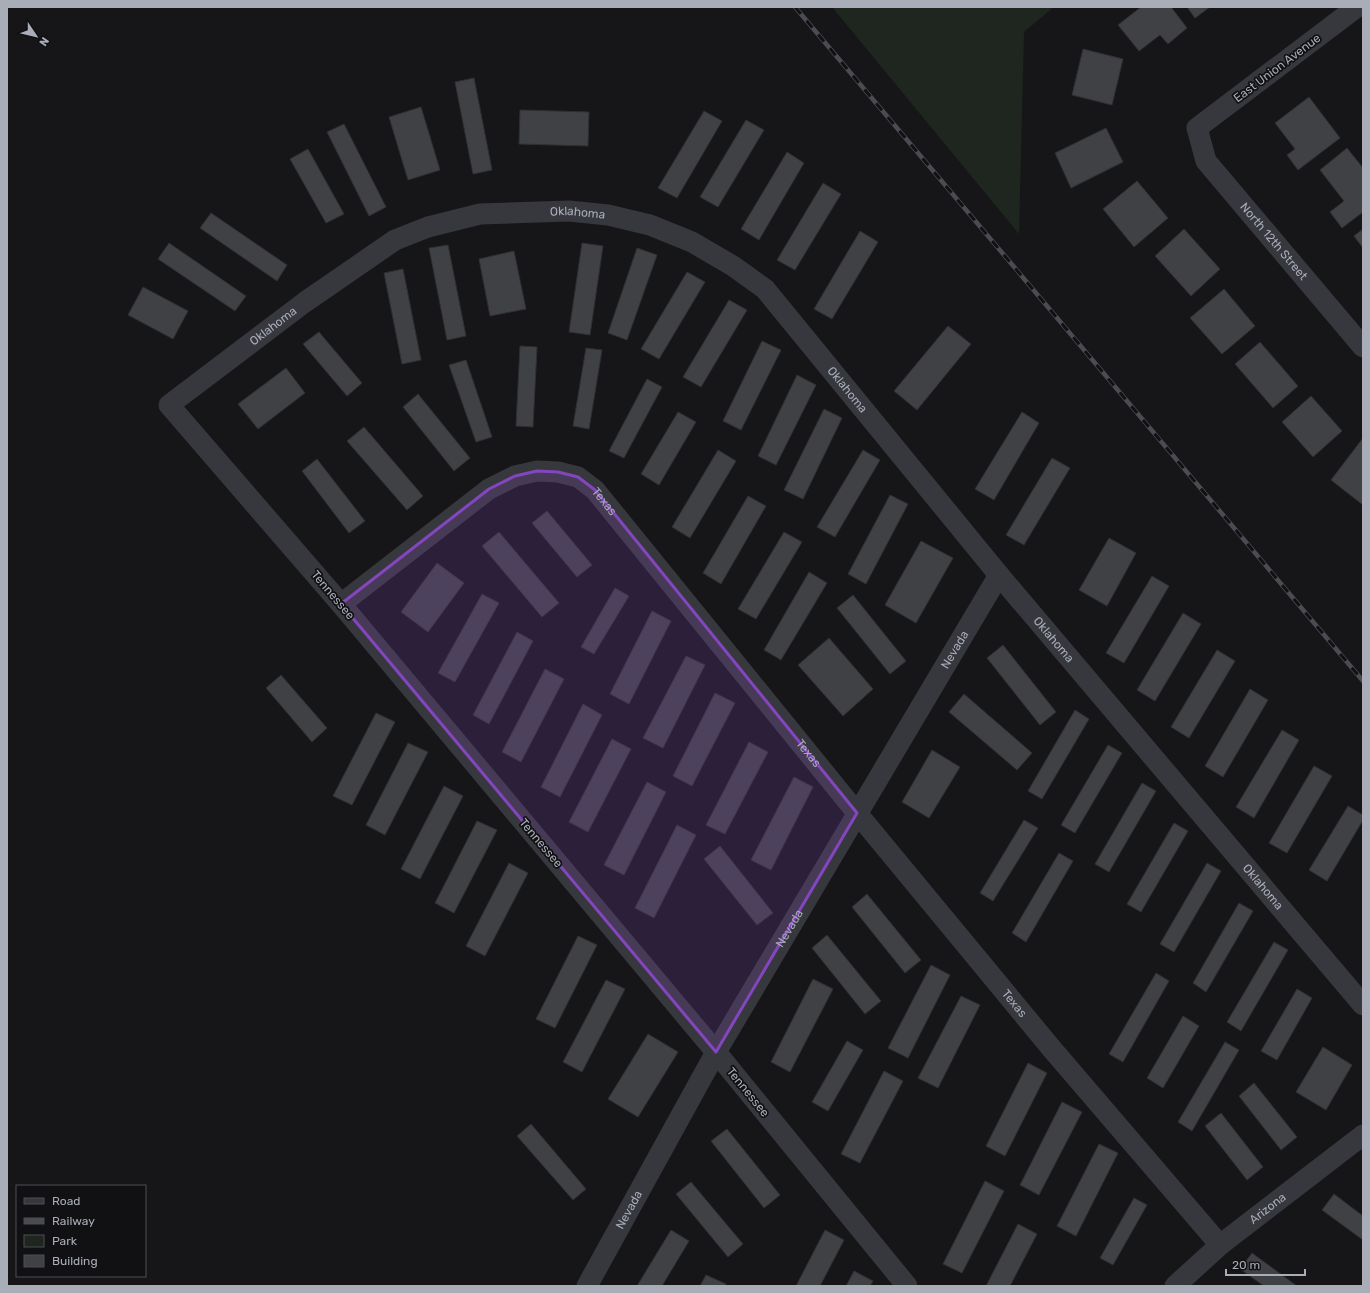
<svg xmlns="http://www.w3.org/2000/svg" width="1370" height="1293" font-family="Rubik,sans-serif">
<rect width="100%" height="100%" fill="#161618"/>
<path fill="#1e261f" d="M832 7H1054L1024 32 1019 234Z"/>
<path fill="#404145" stroke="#303034" d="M1141 7H1171L1187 28 1168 44 1160 35 1139 51 1118 25Z
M1187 7H1210L1195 18Z
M1083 49 1123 59 1112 105 1072 95Z
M474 78 492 170 473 174 455 82Z
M1309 97 1340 138 1298 170 1287 155 1295 149 1275 123Z
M421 107 440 170 408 180 389 117Z
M520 110 589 112 588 146 519 144Z
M704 111 722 121 677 198 658 188Z
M746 120 764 130 718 207 700 197Z
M344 124 386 207 369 216 327 132Z
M1106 128 1123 162 1071 188 1055 153Z
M1347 148 1363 168V212L1342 228 1330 212 1344 201 1320 170Z
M308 149 344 214 326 223 290 159Z
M787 152 804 163 759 240 741 229Z
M1137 181 1168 218 1134 247 1103 209Z
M823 183 841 194 795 270 777 260Z
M211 213 287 265 277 281 200 228Z
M1184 229 1220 269 1191 296 1155 256Z
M1363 229V248L1354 236Z
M860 231 878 242 832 319 814 309Z
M169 243 246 296 235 311 158 259Z
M582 243 603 246 590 335 569 332Z
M448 245 466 336 447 340 429 248Z
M637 248 657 255 627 340 608 333Z
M514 251 526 309 490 316 479 259Z
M403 269 421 360 402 364 384 273Z
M687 272 705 282 659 359 641 349Z
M143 287 188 311 173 339 128 315Z
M1224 289 1255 326 1222 354 1190 318Z
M729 300 747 310 701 387 683 377Z
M948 326 971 344 917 410 894 391Z
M319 332 362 383 347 396 303 344Z
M762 341 781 350 741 430 723 421Z
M1260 342 1298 386 1273 408 1235 364Z
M520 346 537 347 533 427 516 426Z
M586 348 602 350 589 429 573 426Z
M466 360 492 437 476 442 449 365Z
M286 368 305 393 258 429 238 404Z
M797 375 816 385 776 465 758 456Z
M647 379 662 387 624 458 609 451Z
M418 394 470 458 454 471 403 407Z
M1311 396 1342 431 1313 457 1282 422Z
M824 409 842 418 803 499 784 490Z
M678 412 696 422 659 485 641 474Z
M1022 412 1039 423 994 500 975 489Z
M364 427 423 496 407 510 347 441Z
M1363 438V505L1331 480Z
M718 450 736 461 690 538 672 527Z
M863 450 880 460 835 537 817 527Z
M1052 458 1070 468 1024 545 1006 535Z
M317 459 365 521 349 533 302 471Z
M890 495 908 504 866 584 848 574Z
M748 496 766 506 721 584 703 573Z
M547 511 592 565 577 577 532 523Z
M499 532 559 603 542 617 482 546Z
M784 532 802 542 756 619 738 609Z
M1109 538 1136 553 1107 606 1079 590Z
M921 541 953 558 916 623 885 605Z
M437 563 464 583 428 632 401 612Z
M809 572 827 583 781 660 764 650Z
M1152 576 1169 586 1124 663 1106 653Z
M615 588 629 596 594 654 581 647Z
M482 594 499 603 455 682 438 673Z
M853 595 906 661 890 674 837 608Z
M652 611 671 621 629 704 610 694Z
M1183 613 1201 624 1155 701 1137 690Z
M517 632 533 641 489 724 473 715Z
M829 638 873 689 843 716 798 665Z
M1003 645 1056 712 1040 725 987 658Z
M1217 650 1235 661 1189 738 1171 727Z
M686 656 705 665 663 748 643 738Z
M545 669 564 679 521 762 502 752Z
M281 675 327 728 312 742 266 688Z
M1250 689 1268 700 1223 777 1205 766Z
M715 693 735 703 692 786 673 776Z
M964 694 1032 753 1017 770 949 712Z
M583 704 602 715 560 797 541 787Z
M1075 710 1089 719 1042 799 1028 791Z
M376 713 395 722 352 805 333 796Z
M1282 730 1299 740 1254 818 1236 807Z
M612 739 631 749 588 832 569 822Z
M749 742 768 752 725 834 706 825Z
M408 743 428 752 385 835 366 825Z
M1108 745 1122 753 1075 833 1061 825Z
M932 750 960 767 929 818 902 802Z
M1314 766 1332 776 1287 853 1269 843Z
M794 777 813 787 771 870 751 860Z
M647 782 666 792 624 875 604 865Z
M1142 783 1156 791 1109 872 1095 864Z
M444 786 463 796 420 879 401 869Z
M1348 806 1363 815V820L1327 881 1309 870Z
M1024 820 1038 828 993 901 980 893Z
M477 821 497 830 454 913 435 903Z
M1174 823 1188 831 1141 912 1127 904Z
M677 825 696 835 654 918 635 908Z
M720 846 773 913 757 925 704 859Z
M1059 853 1073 861 1026 942 1012 933Z
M509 863 528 873 485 956 466 946Z
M1207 863 1221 871 1174 952 1160 944Z
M867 894 921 960 905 973 852 907Z
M1239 903 1253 911 1206 992 1193 983Z
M827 935 881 1001 865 1014 812 948Z
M578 936 597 945 555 1028 536 1019Z
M1274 942 1288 950 1241 1031 1227 1022Z
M931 965 950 975 908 1058 888 1048Z
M1156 973 1169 981 1123 1062 1109 1054Z
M813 979 833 989 790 1072 771 1062Z
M606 980 625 989 582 1072 563 1062Z
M1297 989 1312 998 1277 1060 1261 1051Z
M961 996 980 1005 938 1088 918 1078Z
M1183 1016 1199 1026 1163 1088 1147 1078Z
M648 1034 678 1052 638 1117 608 1099Z
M847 1041 863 1050 828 1111 812 1102Z
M1225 1042 1239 1050 1192 1131 1178 1122Z
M1323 1047 1352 1065 1326 1110 1296 1092Z
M1028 1063 1047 1073 1005 1156 986 1146Z
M884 1071 903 1081 860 1163 841 1154Z
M1254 1083 1297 1137 1281 1150 1239 1096Z
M1062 1102 1082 1112 1039 1195 1020 1185Z
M1221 1113 1263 1167 1247 1180 1205 1126Z
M531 1124 586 1189 573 1200 517 1136Z
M727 1129 780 1195 764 1208 711 1141Z
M1099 1144 1118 1153 1076 1236 1057 1226Z
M985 1181 1004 1191 962 1273 943 1264Z
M691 1182 743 1244 728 1257 676 1194Z
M1334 1194 1363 1216V1240L1322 1210Z
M1134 1198 1147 1205 1113 1265 1100 1258Z
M1018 1224 1037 1234 1010 1286H986Z
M671 1230 689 1241 662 1286H637Z
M825 1230 844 1240 820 1286H796Z
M1252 1253 1297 1286H1264L1240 1269Z
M854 1271 873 1281 870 1286H846Z
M706 1275 726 1284 725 1286H700Z"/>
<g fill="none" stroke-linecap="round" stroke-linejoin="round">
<g stroke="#37383d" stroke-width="21">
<path id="s1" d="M1357 7 1197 128 1206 161 1363 347"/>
<path id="s2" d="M341 604 489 489 515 476 537 471 558 472 578 477 595 490 857 813 1052 1049 1220 1245"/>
<path id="s3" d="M587 1286 716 1052 999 575"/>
<path id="s4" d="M907 1286 716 1052 341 604 169 405 305 302 395 240 428 227 480 214 569 211 608 215 650 225 692 242 733 266 765 289 999 575 1363 1005"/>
<path id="s5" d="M1175 1286 1220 1245 1363 1135"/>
</g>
<defs>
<path id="rail" d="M795 7 1363 681"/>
</defs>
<use href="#rail" stroke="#4a4c52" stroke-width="4.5"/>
<use href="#rail" stroke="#111113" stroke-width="3" stroke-dasharray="9" stroke-linecap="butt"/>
</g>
<path fill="#8446be" fill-opacity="0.2" stroke="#8446be" stroke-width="3" stroke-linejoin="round" d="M537 471 558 472 578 477 595 490 857 813 716 1052 341 604 489 489 515 476Z"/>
<g text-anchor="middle" stroke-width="3.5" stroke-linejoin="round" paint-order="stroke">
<g font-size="12" fill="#a8adb8" stroke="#111113">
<text transform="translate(1277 68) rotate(-37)" y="4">East Union Avenue</text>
<text dy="4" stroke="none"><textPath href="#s4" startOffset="1616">Oklahoma</textPath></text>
<text dy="4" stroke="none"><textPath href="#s1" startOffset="340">North 12th Street</textPath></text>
<text dy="4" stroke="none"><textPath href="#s4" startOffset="1280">Oklahoma</textPath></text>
<text dy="4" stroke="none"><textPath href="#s4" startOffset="1952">Oklahoma</textPath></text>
<text dy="4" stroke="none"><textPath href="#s2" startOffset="317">Texas</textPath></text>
<text transform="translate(333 595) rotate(50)" y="4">Tennessee</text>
<text dy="4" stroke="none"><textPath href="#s4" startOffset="2276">Oklahoma</textPath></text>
<text dy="4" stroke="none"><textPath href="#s3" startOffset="735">Nevada</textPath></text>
<text dy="4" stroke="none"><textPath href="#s2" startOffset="641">Texas</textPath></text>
<text transform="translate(541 843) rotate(50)" y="4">Tennessee</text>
<text dy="4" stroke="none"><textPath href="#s4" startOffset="2600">Oklahoma</textPath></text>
<text dy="4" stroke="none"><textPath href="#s3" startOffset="411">Nevada</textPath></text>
<text dy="4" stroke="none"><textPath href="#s2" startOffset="965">Texas</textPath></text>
<text transform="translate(748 1092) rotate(51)" y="4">Tennessee</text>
<text dy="4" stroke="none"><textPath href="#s5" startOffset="121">Arizona</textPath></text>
<text dy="4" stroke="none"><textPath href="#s3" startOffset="87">Nevada</textPath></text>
</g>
</g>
<rect width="1370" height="1293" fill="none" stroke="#a8adb8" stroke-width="16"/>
<rect x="16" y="1185" width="130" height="92" fill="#111113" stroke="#4d4f55"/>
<rect x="24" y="1198" width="20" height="6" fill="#37383d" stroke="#4d4f55"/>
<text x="52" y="1205" font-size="12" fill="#a8adb8">Road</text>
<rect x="24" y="1218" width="20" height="6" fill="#4a4c52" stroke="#4d4f55"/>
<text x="52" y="1225" font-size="12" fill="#a8adb8">Railway</text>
<rect x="24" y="1235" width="20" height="12" fill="#1e261f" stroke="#4d4f55"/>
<text x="52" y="1245" font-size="12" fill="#a8adb8">Park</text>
<rect x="24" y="1255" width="20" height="12" fill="#404145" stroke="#4d4f55"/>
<text x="52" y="1265" font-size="12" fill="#a8adb8">Building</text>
<g transform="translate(36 36) rotate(125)" stroke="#111113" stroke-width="3" paint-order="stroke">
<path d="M0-3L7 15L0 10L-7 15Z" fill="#a8adb8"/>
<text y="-6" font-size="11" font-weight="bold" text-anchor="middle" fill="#a8adb8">N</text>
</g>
<path d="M1226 1269v6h79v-6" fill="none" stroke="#a8adb8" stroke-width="2"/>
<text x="1232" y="1269" font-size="12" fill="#a8adb8" stroke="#111113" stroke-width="3" paint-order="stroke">20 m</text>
</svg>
